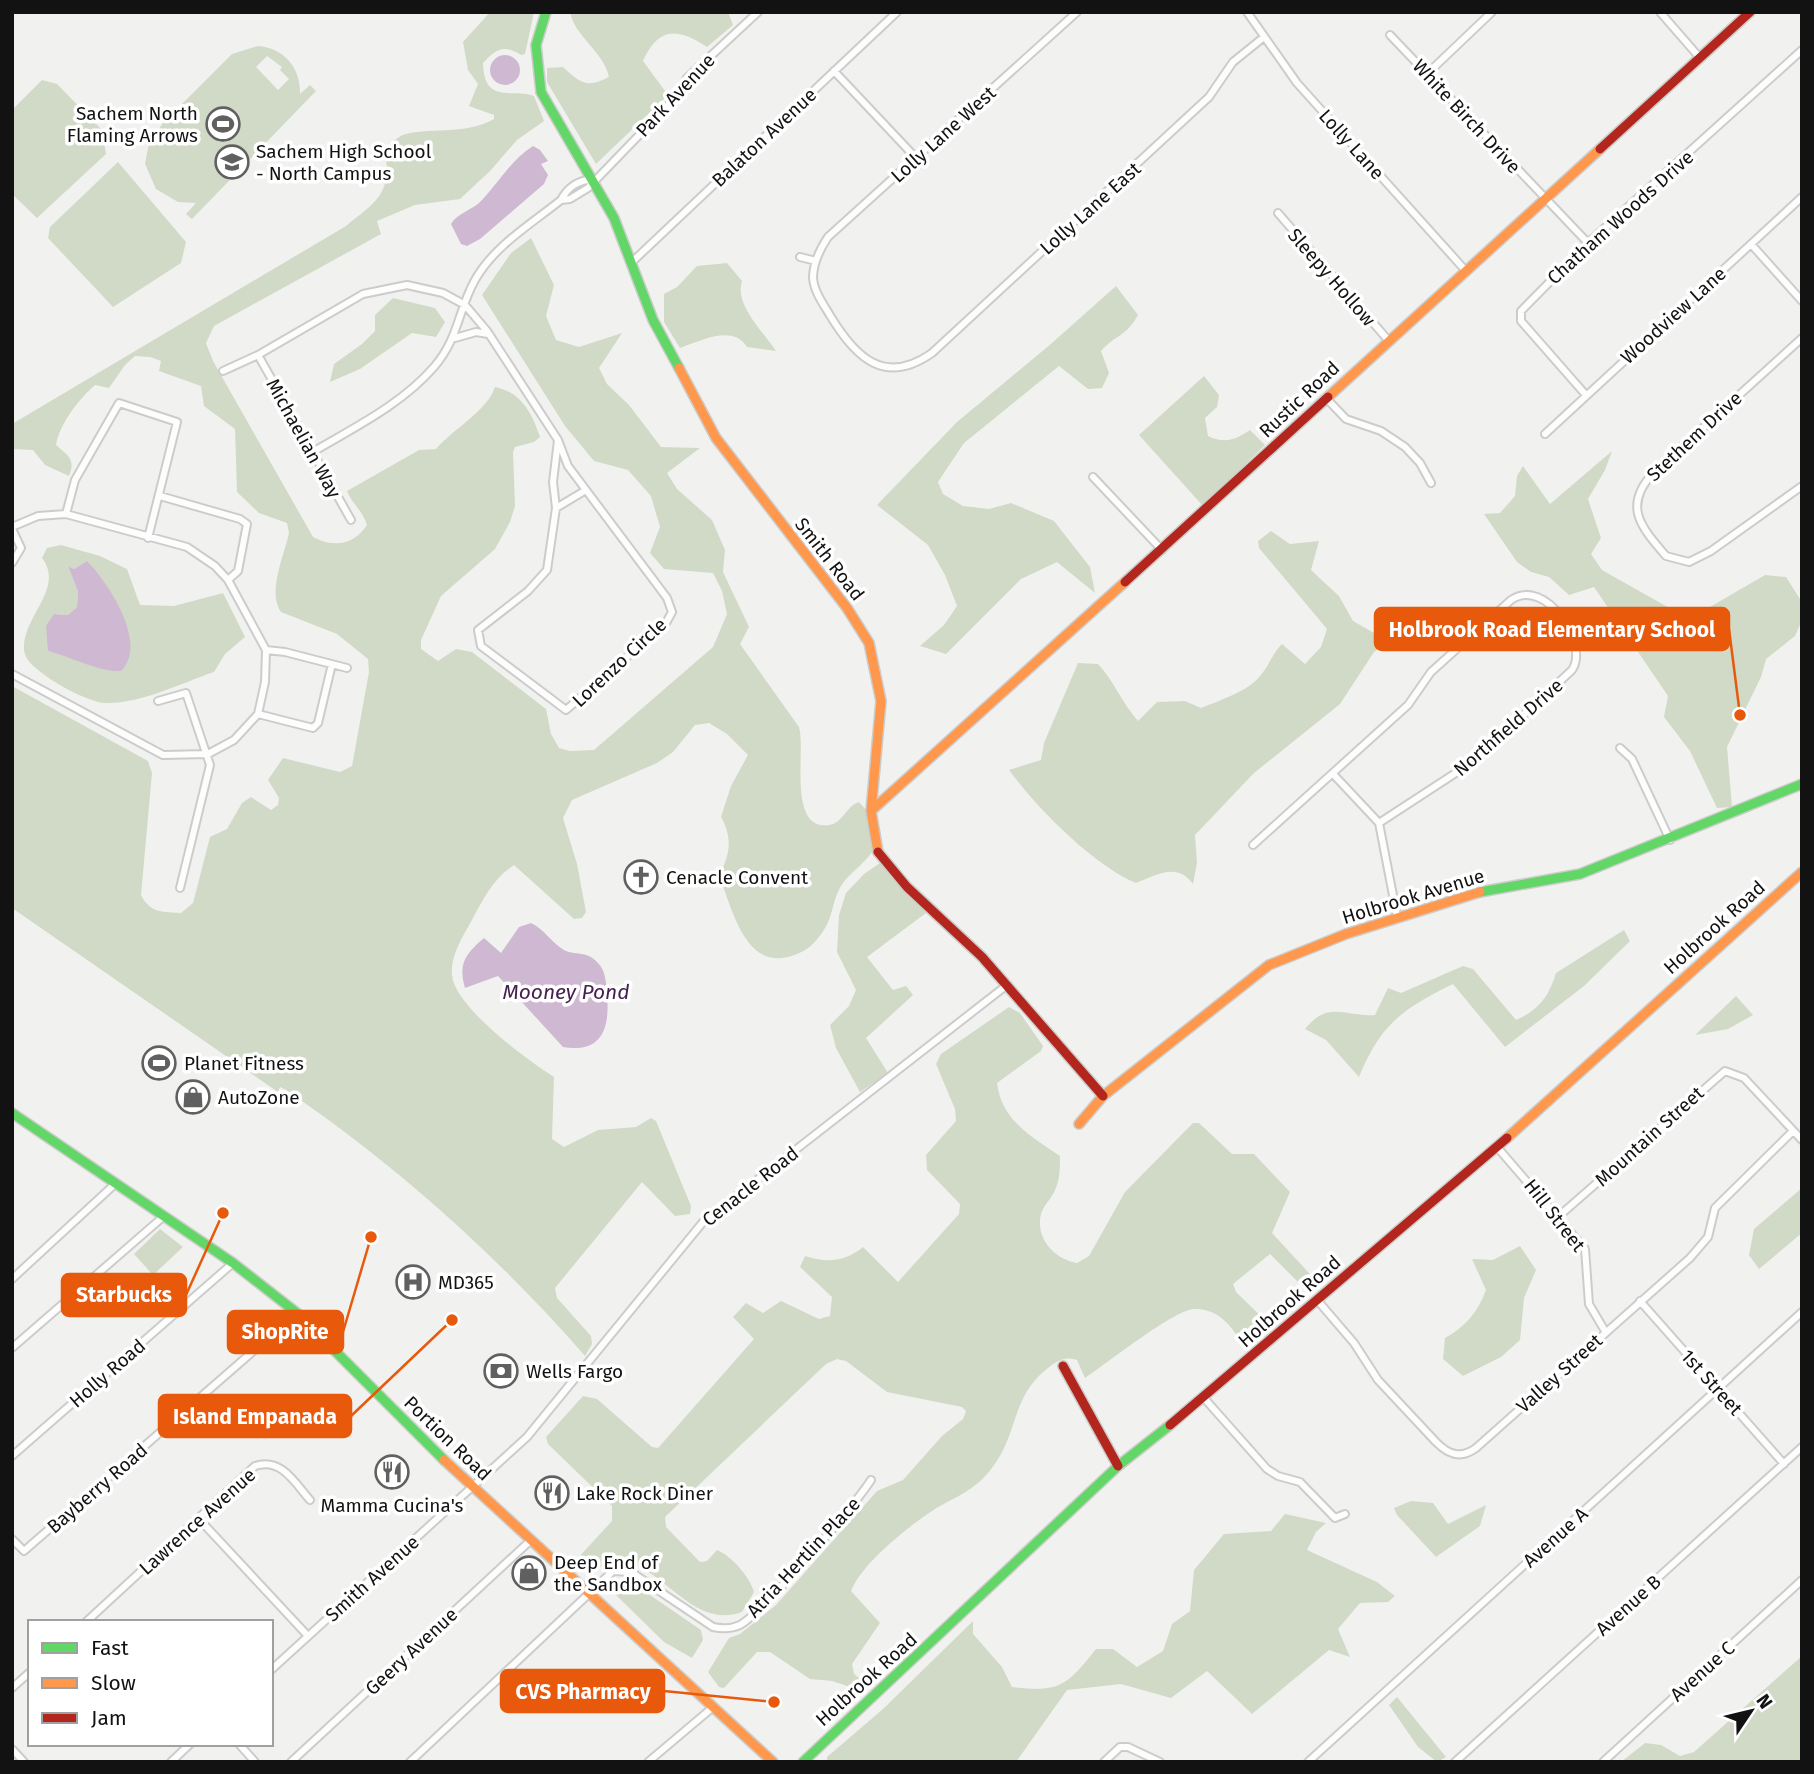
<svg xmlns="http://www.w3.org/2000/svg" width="1814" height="1774" font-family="'Fira Sans',sans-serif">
<rect width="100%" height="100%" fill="#f1f2f0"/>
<path fill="#d1dac6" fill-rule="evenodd" d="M490 12H534L525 54 521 55C504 44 496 49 483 63 484 105 512 88 534 96L544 121 517 140 490 171 460 199 415 205 377 221 381 234 214 326 206 343 213 361 313 537C334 548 354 545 367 525 363 511 352 504 347 491L419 450 436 449C453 429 487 411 495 387 521 392 532 413 540 437L534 442 515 447 513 452 515 506 510 522 495 549 441 596 421 640V649L438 661 456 649 472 652 546 709 551 734 559 748 570 751 594 750 713 647 727 614 722 591 713 573 664 569 650 553 660 527 651 496 628 470 594 461 565 426 482 295 511 253 531 238 554 285 546 316 556 340 579 347 622 333 599 368 607 384 629 405 661 447 700 448 667 473 677 489 712 520 725 550 723 572 749 627 740 644 799 727C806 750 787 831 829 825 842 824 846 806 859 802L866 810 872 852C864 864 851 872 843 883 833 896 833 916 825 928 815 944 807 952 788 957 744 968 732 907 719 876 730 854 733 839 721 817L731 786 748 755 727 734 709 723 695 725 673 752 657 763 572 800 563 818 577 864 586 912 582 918 574 919 514 865C493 879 484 898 472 920 463 936 450 956 452 975 454 1006 528 1061 554 1077L552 1139 564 1147 598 1130 636 1127 651 1118 656 1121 691 1206 690 1214 675 1216 642 1182 555 1288 557 1298 591 1336 592 1344 585 1356C498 1256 395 1164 286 1090L280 1087 278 1092 12 908V686L148 761 152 773 141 895C150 913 162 912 181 913L193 903 210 837 227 829 242 803 251 797 271 810 278 805 279 798 268 780 283 758 340 772 352 766 369 672 368 659 337 634 281 612C267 592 284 556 289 533L287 523 259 513 237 492 235 429 204 406 201 386 159 371 161 361 150 357 135 356 125 365 109 388 95 385C79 399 60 423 56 445 68 456 76 459 69 476L45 465 33 450 12 449V424L346 226C377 201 392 194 385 151 390 145 397 136 406 134 436 127 465 135 494 119V115L469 106 478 84 468 70 463 42Z
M570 12H728L733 25 707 47C678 28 659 26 643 61L668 95 596 164 547 82V68L563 67C581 84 587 88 609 77 604 52 575 37 570 12Z
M258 46C284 48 301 68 300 94L310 85 316 91 192 219 186 214 196 203 178 202 156 189 145 164 149 143 163 123 232 54ZM267 56 282 67 280 70 289 79 278 90 256 67Z
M42 80 57 84 102 130 106 154 37 218 12 194V110Z
M118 162 186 242 181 263 113 307 48 238 50 227Z
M727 263 742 281C734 305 763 331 776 351L747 347C733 324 701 341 680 348L664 322V294L677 287 697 266Z
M1116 286 1138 315C1126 337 1116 334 1101 351L1109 373 1102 388 1088 389 1059 366 964 443 938 482 943 494 963 506 989 509 1011 503 1054 521 1090 567 1095 593 1057 562 1021 579 946 654 920 646 944 625 957 606 945 575 928 545 877 505 957 422 1052 343Z
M393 298 435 308 445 322 436 337 412 333 360 369 330 382 334 364 362 344 375 331V315Z
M1204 376 1219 395 1217 407 1205 418 1208 436C1225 444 1235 440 1250 430L1265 445 1203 506 1139 435Z
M1612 451 1605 470 1588 499 1601 538 1591 554 1602 570 1673 610 1703 611 1765 575 1786 577 1802 602V620L1795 636 1766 659 1761 677 1727 747 1732 807 1717 808 1690 751 1664 717 1668 696 1594 587 1569 595 1549 577 1531 572 1517 562 1484 514 1500 513 1515 496 1517 476 1523 466 1550 504Z
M1271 531 1290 544 1319 541 1311 570 1339 596 1353 621 1388 641 1374 652 1340 704 1254 773 1195 835 1197 863 1193 884C1177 862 1157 875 1136 883 1092 864 1037 808 1009 770L1041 760 1044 743 1078 663 1098 664C1114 681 1122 703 1138 721L1157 702 1185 701 1201 708C1220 700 1247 692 1260 676 1269 666 1272 654 1282 644L1305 664 1321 647 1327 629 1259 548 1258 541Z
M61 545 100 556 127 569 140 605 174 606 223 593 245 637 225 654 214 672C181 683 141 704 105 703 92 703 57 685 46 676 37 669 24 661 24 648 23 616 65 588 42 558L47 548ZM87 561 109 590 95 667 76 657 48 651 54 614 68 615 77 607 78 592 68 566 74 569Z
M880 863 926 913 867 957 893 990 906 986 913 995 866 1038 888 1073 860 1092 836 1048 830 1025 849 1006 856 990 837 952 839 915 846 893 864 874Z
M1624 930 1630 941 1584 986 1505 1047 1453 984C1402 1009 1381 1024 1359 1077L1326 1040 1305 1029C1328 1000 1345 1017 1375 1015L1388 988 1401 993 1463 966 1473 969 1516 1020C1539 1010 1549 996 1556 973Z
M1736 996 1753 1015 1728 1029 1695 1035Z
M1009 1007 1020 1013 1043 1046 1041 1051 997 1083C1002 1121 1031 1136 1060 1156 1060 1167 1060 1180 1055 1190 1052 1198 1043 1206 1041 1214 1035 1239 1055 1259 1077 1263L1089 1256 1125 1192 1193 1123H1199L1232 1154H1254L1290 1192 1272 1233 1320 1285 1310 1294 1270 1254 1233 1284 1236 1292 1272 1327 1246 1350C1235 1331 1221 1308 1194 1309 1175 1309 1105 1365 1085 1378L1077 1360C1065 1356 1058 1360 1048 1368 1012 1395 1018 1433 994 1465 974 1494 953 1496 926 1515 901 1533 862 1564 851 1591L880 1623 852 1664 854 1674 863 1681 859 1690 832 1681 810 1679 770 1652H757L724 1688 719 1687 708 1672 729 1638 740 1634 776 1605 877 1491 903 1480 942 1436 963 1419 966 1411 962 1407 887 1392 846 1361 837 1359 826 1364 665 1517 666 1527 700 1562 707 1561 717 1550C732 1556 750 1577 754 1592L742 1612C692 1630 665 1567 620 1560 609 1559 600 1570 589 1570L577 1559 612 1521V1506L548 1444 546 1437 583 1396 597 1399 652 1447 658 1448 754 1339 733 1317 746 1303 763 1313 781 1301 819 1319 830 1316 832 1297 800 1267 805 1256C826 1263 845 1262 863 1247L898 1282 959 1214 960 1204 927 1170 926 1155 956 1121 955 1109 936 1064 941 1054Z
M1802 1188V1233L1759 1269 1749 1255 1754 1229Z
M160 1229 183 1247 153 1275 134 1254Z
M1520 1246 1536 1270 1524 1298 1520 1340 1501 1357 1463 1376 1443 1359 1445 1338C1465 1327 1478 1312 1486 1290L1472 1259 1493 1260Z
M1411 1501 1433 1503 1448 1524 1486 1505 1480 1526 1436 1557 1397 1515 1394 1508Z
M1285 1514 1326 1523 1316 1532 1307 1550 1377 1582 1395 1596 1388 1602 1360 1603 1338 1629 1350 1657 1329 1650 1252 1714 1207 1671 1171 1698 1121 1684 1067 1690 1016 1762H827V1757L883 1709 973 1621V1634L1002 1667 1012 1687C1061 1693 1067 1685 1096 1649H1113L1137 1667 1163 1651 1172 1624 1190 1611 1194 1570 1224 1534 1271 1531Z
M628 1580 701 1630 703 1640 692 1658 664 1642 616 1595 611 1586Z
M1802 1656V1762H1621L1645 1743 1661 1745 1680 1756 1694 1752Z
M1397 1697 1446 1757 1437 1762 1418 1747 1389 1705Z"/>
<path fill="#cfb9d2" d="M490 70a15 15 0 1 1 30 0a15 15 0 1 1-30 0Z
M533 146 540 150 548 161 541 164 548 175 544 184 480 239 467 246 461 244 451 224C457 213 473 210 482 200 499 182 511 160 533 146Z
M87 561C108 582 149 644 121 671 98 672 72 657 48 651L46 626 54 614 68 615 77 607 78 592 68 566 74 569Z
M531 923C544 929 552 943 564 950 575 956 587 950 598 963 606 971 606 983 607 994 610 1027 603 1054 563 1047L498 976 465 988C458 964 465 954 484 938L501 953 519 927Z"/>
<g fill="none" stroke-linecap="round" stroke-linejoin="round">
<defs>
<path id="street" d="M1077 12 828 237C820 249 813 262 813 278 814 292 824 305 831 317 856 358 885 386 932 353L1209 97 1233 62 1264 37
M1247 12 1297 83 1465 270
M1660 12 1700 58
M1390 35 1588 243
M834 71 916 158
M1428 73 1492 12
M561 200 570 199 588 188 673 100 687 78 758 12
M1278 213 1388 340
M1751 244 1802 301
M800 257 816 261
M632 262 897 12
M455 338 476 332 488 334
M1802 338 1653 473C1623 506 1640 526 1666 556L1689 562 1711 551 1802 486
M258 355 351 520
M223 371 258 355 363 294 407 285 443 293 465 305 487 331 558 440 553 482 556 508 547 570 528 591 478 630 481 646 566 710 666 623 672 612 667 598 568 466 558 440
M1585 394 1521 321V311L1588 243 1802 50
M1326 398 1346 419 1381 431 1405 447 1420 463 1431 483
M1545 434 1802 197
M311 453C353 428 401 405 434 367 459 338 458 310 475 280 494 246 531 224 561 200 567 188 579 179 592 180
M1093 477 1162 550
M160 496 240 519 247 524 238 571 228 580
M556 508 586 490
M66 514 75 480 119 403 177 422 148 538
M12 527 38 516 66 514 187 547 215 566 228 580 266 650 265 682 258 714 234 740 208 754 163 755 12 674
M12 529 21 548 12 563
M266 650 285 652 347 668
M158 701 186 693 210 765 180 888
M258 714 313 728 318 723 332 664
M1620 748 1632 759 1670 840
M1334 775 1379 823 1397 916
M1253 845 1408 705 1431 672 1511 600C1545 576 1590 644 1572 670L1474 761 1379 823
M1497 1147 1585 1249 1589 1304 1605 1331
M1559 1216 1725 1071 1744 1078 1802 1140
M12 1279 116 1183
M1318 1301 1354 1343 1378 1380 1436 1442C1449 1455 1461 1459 1476 1448L1690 1258 1708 1237 1715 1208 1793 1131
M1640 1301 1784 1464
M12 1348 164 1216
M1204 1398 1267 1469 1278 1476 1300 1482 1335 1518 1345 1514
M12 1456 233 1263
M199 1519 308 1636
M12 1539 24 1551 297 1313
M86 1622 255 1466C281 1457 295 1483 310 1500
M271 1670 527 1437 703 1222 1007 985
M12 1688 30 1672
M239 1744 255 1762
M12 1749 24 1762
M171 1762 190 1744
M291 1762 531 1540
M410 1762 613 1571 631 1572 713 1627C722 1629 731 1629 740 1625 764 1611 854 1506 871 1480
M648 1762 712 1708
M1104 1762 1120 1747H1128L1160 1762
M1308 1762 1802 1312
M1455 1762 1802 1447
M1603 1762 1802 1580"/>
<path id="fast" d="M546 12 536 45 541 92 614 218 653 320 679 368
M1480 892 1580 874 1802 784
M12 1113 233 1263 297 1313 444 1460
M803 1762 1118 1466 1170 1425"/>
<path id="slow" d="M679 368 716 438 847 608 869 643 881 701 871 811 878 852
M1328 397 1600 149
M871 811 1125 582
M1079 1124 1103 1096 1269 965 1346 934 1480 892
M1507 1138 1802 872
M444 1460 773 1762"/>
<path id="jam" d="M1600 149 1750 12
M1125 582 1328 397
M878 852 907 887 982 957 1103 1096
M1063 1366 1118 1466
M1170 1425 1507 1138"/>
</defs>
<use href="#street" stroke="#cccdcb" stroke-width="10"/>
<use href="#fast" stroke="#cccdcb" stroke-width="12"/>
<use href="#slow" stroke="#cccdcb" stroke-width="12"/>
<use href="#jam" stroke="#cccdcb" stroke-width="12"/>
<use href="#street" stroke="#fdfdfd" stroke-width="6"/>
<use href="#fast" stroke="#63d668" stroke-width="9"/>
<use href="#slow" stroke="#ff974d" stroke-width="9"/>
<use href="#jam" stroke="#b3261e" stroke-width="9"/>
</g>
<defs>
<symbol id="stadium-ring" viewBox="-11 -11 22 22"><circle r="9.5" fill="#fff" stroke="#5f605f" stroke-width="1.5"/><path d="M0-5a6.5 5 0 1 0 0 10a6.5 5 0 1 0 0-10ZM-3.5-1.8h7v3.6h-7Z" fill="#5f605f"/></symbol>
<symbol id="school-ring" viewBox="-11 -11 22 22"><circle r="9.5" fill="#fff" stroke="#5f605f" stroke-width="1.5"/><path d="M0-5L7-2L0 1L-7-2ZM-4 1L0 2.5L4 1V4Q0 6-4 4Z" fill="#5f605f"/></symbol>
<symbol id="church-ring" viewBox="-11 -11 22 22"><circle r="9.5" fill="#fff" stroke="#5f605f" stroke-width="1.5"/><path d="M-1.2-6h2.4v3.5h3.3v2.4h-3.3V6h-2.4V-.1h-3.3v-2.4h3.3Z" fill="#5f605f"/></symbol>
<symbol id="shop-ring" viewBox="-11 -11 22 22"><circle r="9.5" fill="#fff" stroke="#5f605f" stroke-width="1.5"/><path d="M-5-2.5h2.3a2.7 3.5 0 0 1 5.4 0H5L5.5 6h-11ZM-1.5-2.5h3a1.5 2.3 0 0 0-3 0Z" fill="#5f605f"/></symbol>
<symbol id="hospital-ring" viewBox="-11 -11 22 22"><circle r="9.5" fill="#fff" stroke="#5f605f" stroke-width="1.5"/><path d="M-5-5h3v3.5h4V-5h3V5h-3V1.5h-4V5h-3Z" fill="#5f605f"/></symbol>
<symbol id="bank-ring" viewBox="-11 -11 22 22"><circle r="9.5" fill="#fff" stroke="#5f605f" stroke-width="1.5"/><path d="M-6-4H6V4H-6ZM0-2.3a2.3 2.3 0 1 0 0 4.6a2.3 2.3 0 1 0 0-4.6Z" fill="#5f605f"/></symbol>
<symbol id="restaurant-ring" viewBox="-11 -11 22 22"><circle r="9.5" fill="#fff" stroke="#5f605f" stroke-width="1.5"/><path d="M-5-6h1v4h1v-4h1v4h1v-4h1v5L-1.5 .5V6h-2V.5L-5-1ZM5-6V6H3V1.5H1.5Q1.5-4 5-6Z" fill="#5f605f"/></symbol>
</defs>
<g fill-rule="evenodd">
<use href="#stadium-ring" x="204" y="105" width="38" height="38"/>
<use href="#school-ring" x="213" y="143" width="38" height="38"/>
<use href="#church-ring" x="622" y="858" width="38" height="38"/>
<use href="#stadium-ring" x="140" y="1044" width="38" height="38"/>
<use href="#shop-ring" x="174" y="1078" width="38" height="38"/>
<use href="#hospital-ring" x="394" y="1263" width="38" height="38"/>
<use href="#bank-ring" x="482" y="1352" width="38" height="38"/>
<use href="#restaurant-ring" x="373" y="1453" width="38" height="38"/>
<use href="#restaurant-ring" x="533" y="1474" width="38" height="38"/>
<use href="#shop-ring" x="510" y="1554" width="38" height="38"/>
</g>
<g text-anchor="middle" stroke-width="7" stroke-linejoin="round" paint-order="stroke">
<g font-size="19" fill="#111211" stroke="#fff">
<text transform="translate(675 95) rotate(-47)" y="7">Park Avenue</text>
<text transform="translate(1467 116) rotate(47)" y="7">White Birch Drive</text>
<text transform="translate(943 134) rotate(-42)" y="7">Lolly Lane West</text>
<text transform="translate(764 137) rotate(-43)" y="7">Balaton Avenue</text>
<text transform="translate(1352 144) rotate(48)" y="7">Lolly Lane</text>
<text transform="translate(1090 208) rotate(-42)" y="7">Lolly Lane East</text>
<text transform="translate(1620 217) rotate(-42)" y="7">Chatham Woods Drive</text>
<text transform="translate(1332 277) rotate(49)" y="7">Sleepy Hollow</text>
<text transform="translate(1673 315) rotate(-42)" y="7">Woodview Lane</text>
<text transform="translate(1299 399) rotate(-43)" y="7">Rustic Road</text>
<text transform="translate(1694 436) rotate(-43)" y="7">Stethem Drive</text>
<text transform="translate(304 438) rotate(61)" y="7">Michaelian Way</text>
<text transform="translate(830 559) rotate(52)" y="7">Smith Road</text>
<text transform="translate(619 662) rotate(-43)" y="7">Lorenzo Circle</text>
<text transform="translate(1508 727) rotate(-41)" y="7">Northfield Drive</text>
<text transform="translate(1413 896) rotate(-17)" y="7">Holbrook Avenue</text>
<text transform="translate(1714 927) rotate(-42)" y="7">Holbrook Road</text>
<text transform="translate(1649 1136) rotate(-42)" y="7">Mountain Street</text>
<text transform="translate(750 1186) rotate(-38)" y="7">Cenacle Road</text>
<text transform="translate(1555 1215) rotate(52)" y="7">Hill Street</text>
<text transform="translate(1289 1301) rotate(-41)" y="7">Holbrook Road</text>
<text transform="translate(107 1373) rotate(-41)" y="7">Holly Road</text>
<text transform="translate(1559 1373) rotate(-42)" y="7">Valley Street</text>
<text transform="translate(1712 1382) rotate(48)" y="7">1st Street</text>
<text transform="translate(448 1438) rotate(44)" y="7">Portion Road</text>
<text transform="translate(97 1488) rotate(-41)" y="7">Bayberry Road</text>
<text transform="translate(197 1521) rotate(-42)" y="7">Lawrence Avenue</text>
<text transform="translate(1555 1537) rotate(-42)" y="7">Avenue A</text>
<text transform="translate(803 1557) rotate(-47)" y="7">Atria Hertlin Place</text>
<text transform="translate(372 1578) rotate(-42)" y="7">Smith Avenue</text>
<text transform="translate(1628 1605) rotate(-42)" y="7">Avenue B</text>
<text transform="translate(411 1651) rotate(-43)" y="7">Geery Avenue</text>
<text transform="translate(1702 1671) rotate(-42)" y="7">Avenue C</text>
<text transform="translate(866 1679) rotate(-42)" y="7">Holbrook Road</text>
</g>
<g font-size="19" fill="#111211" stroke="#fff" text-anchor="start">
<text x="198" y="120" text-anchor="end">Sachem North<tspan x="198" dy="22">Flaming Arrows</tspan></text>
<text x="256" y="158">Sachem High School<tspan x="256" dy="22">- North Campus</tspan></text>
<text x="666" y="884">Cenacle Convent</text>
<text x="184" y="1070">Planet Fitness</text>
<text x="218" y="1104">AutoZone</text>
<text x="438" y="1289">MD365</text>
<text x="526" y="1378">Wells Fargo</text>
<text x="576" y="1500">Lake Rock Diner</text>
<text x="392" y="1512" text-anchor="middle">Mamma Cucina's</text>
<text x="554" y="1569">Deep End of<tspan x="554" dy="22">the Sandbox</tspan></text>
</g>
<g font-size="21" font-style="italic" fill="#47204f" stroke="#fff">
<text x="566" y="999">Mooney Pond</text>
</g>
</g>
<path fill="none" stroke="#e8590c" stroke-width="2.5" d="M1740 715L1729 629M223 1213L186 1295M371 1237L343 1332M452 1320L351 1416M774 1702L664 1691"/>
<g fill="#e8590c" stroke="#fff" stroke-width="2.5">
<circle cx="1740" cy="715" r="7"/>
<circle cx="223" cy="1213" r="7"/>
<circle cx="371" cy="1237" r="7"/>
<circle cx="452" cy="1320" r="7"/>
<circle cx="774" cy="1702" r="7"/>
</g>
<g fill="#e8590c" stroke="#e8590c" stroke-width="2.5">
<rect x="1375" y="608" width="354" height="42" rx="7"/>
<rect x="62" y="1274" width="124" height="42" rx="7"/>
<rect x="228" y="1311" width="115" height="42" rx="7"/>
<rect x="159" y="1395" width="192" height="42" rx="7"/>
<rect x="501" y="1670" width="163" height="42" rx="7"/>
</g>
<g font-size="21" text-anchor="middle" font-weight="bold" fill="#fff">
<text x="1552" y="637">Holbrook Road Elementary School</text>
<text x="124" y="1302">Starbucks</text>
<text x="285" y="1339">ShopRite</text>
<text x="255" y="1424">Island Empanada</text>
<text x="583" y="1699">CVS Pharmacy</text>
</g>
<rect width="1814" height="1774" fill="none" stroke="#111211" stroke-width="28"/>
<rect x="28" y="1620" width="245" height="126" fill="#ffffff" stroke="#a0a0a0" stroke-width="2"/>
<rect x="42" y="1643" width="35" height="10" fill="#63d668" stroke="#a0a0a0" stroke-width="2"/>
<text x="91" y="1655" font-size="21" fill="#111211">Fast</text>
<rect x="42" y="1678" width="35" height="10" fill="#ff974d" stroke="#a0a0a0" stroke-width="2"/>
<text x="91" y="1690" font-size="21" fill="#111211">Slow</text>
<rect x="42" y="1713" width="35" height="10" fill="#b3261e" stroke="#a0a0a0" stroke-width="2"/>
<text x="91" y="1725" font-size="21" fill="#111211">Jam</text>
<g transform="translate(1751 1711) rotate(55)" stroke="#ffffff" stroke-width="5" paint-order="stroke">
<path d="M0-5L12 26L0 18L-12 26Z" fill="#111211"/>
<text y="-10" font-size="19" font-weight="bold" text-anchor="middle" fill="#111211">N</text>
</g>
</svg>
